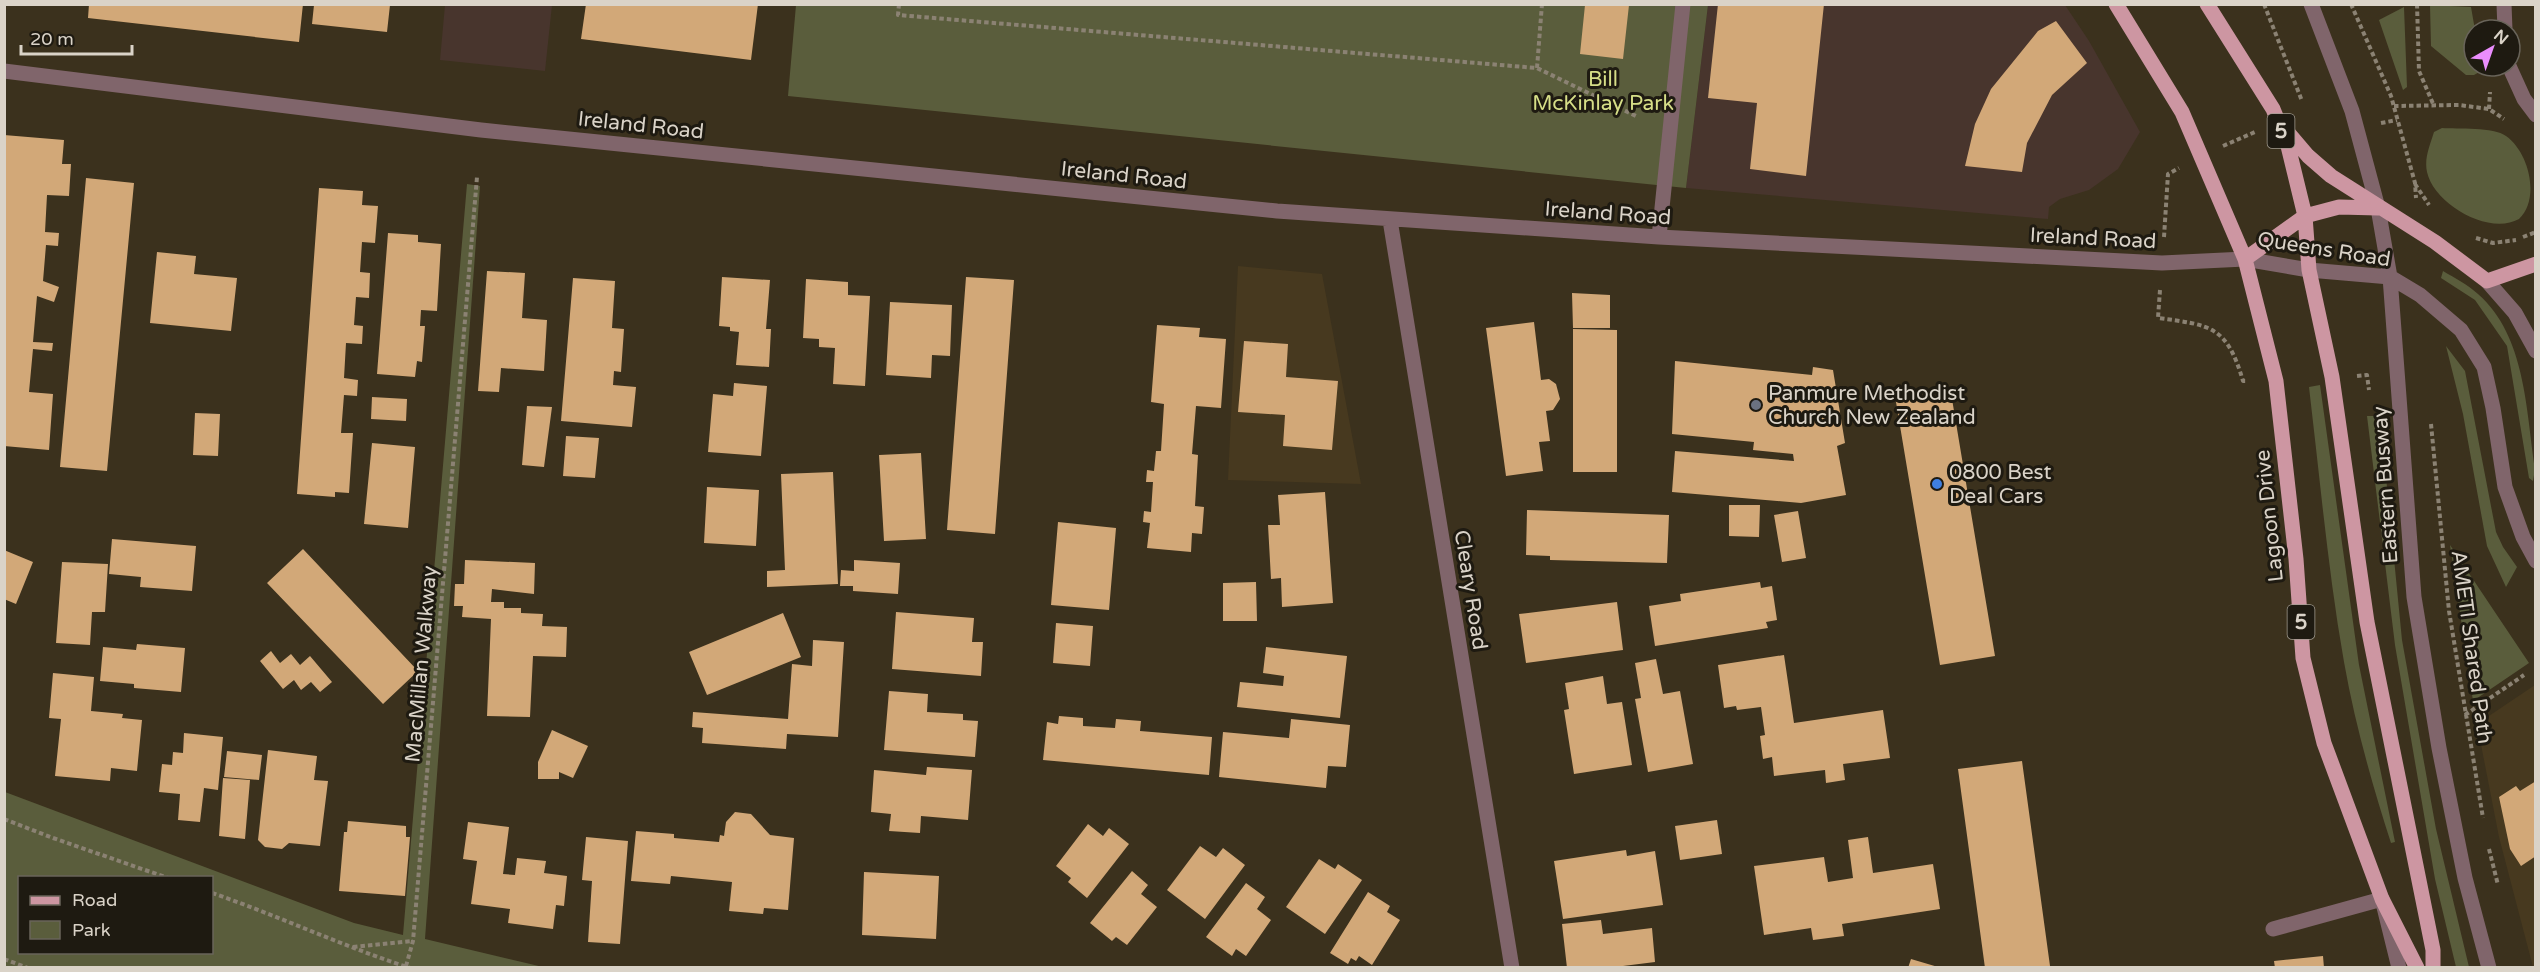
<svg xmlns="http://www.w3.org/2000/svg" width="2540" height="972" font-family="'Varela Round',sans-serif">
<rect width="100%" height="100%" fill="#3b311d"/>
<path fill="#47391f" d="M1238 266 1322 274 1361 484 1228 480Z
M2535 685V967H2533L2499 837 2477 724Z"/>
<path fill="#48352d" d="M445 5H552L545 71 440 60Z
M1708 5H2065L2089 41 2140 132 2118 169 2089 190 2060 199 2049 207 2048 219 1686 188Z"/>
<path fill="#5a5d3c" fill-rule="evenodd" d="M796 5H1708L1686 188 788 96Z
M2430 5 2471 7 2475 30 2474 66H2482L2481 71 2474 75H2466L2431 46Z
M2404 7 2407 87 2403 90 2379 20Z
M2442 128C2457 129 2494 127 2506 136 2530 153 2540 200 2519 219 2489 236 2434 204 2427 172 2424 158 2430 145 2434 132Z
M467 184 480 186 425 939 543 967H5V792L354 923 403 935ZM20 878H212V952H20Z
M2443 271C2455 278 2468 285 2478 294 2526 336 2526 411 2535 469L2533 481 2529 478 2507 346 2475 300 2441 278Z
M2446 346 2465 371 2496 532 2503 547 2517 567 2506 587 2487 546 2463 414Z
M2320 385 2359 665 2395 842 2391 843C2372 784 2355 724 2344 662 2328 571 2320 479 2309 387Z
M2367 416H2380L2402 640 2436 829 2469 967H2456L2435 879 2395 645Z
M2450 545 2529 663 2473 701Z"/>
<path fill="#d2a878" d="M89 4H303L299 42 88 18Z
M586 4H758L751 60 581 39Z
M1718 4H1824L1806 176 1750 169 1757 103 1708 98Z
M314 5H390L387 32 312 24Z
M1585 5H1629L1623 59 1580 54Z
M2056 21 2087 63 2052 95 2027 143 2022 172 1965 166 1975 124 1991 89 2038 31Z
M4 135 64 140 62 164H71L69 196 47 195 45 232 59 233 58 246 46 245 43 281 59 287 54 302 37 296 33 342 53 343 52 351 33 349 29 392 53 394 49 450 4 446Z
M86 178 134 183 107 471 60 467Z
M319 188 363 191 362 205 378 206 375 243 362 242 360 272 370 273 369 298 356 297 354 325 363 326 362 344 346 343 344 378 358 380 357 396 344 395 341 433H353L349 493 335 492V497L297 494Z
M388 233 418 235V242L441 244 437 311 421 310 420 326H425L422 362 417 361 415 377 377 374Z
M157 252 196 256 194 274 237 278 231 331 150 323Z
M487 271 525 273 522 318 547 320 544 371 501 368 499 392 478 391Z
M722 277 770 280 766 329H771L769 367 736 365 739 332 730 331V327L719 326Z
M966 277 1014 280 995 534 947 530Z
M573 278 615 281 612 328 624 329 621 372 614 371 613 385 636 387 632 427 561 421Z
M806 279 848 282V295L870 296 865 386 833 384 835 348 819 347V339L803 338Z
M1572 293 1610 295V328H1573Z
M890 302 952 305 950 356 932 355 931 378 886 375Z
M1534 322 1541 380 1549 379 1556 384 1560 399 1553 410 1546 411 1550 441 1539 442 1543 471 1506 476 1486 328Z
M1157 325 1200 328 1199 337 1226 339 1221 408 1196 406 1192 454 1198 455 1195 506 1204 507 1202 534 1192 533 1191 552 1147 548 1150 523 1143 522 1144 511 1151 512 1153 482H1146L1147 470 1154 471 1156 451H1161L1164 404 1151 402Z
M1573 329 1617 330V472H1573Z
M1244 341 1288 344 1286 377 1338 381 1332 450 1283 446 1285 415 1238 412Z
M1675 361 1812 375 1813 367 1833 370 1845 443 1837 446 1846 495 1801 503 1672 492 1675 451 1794 461 1793 454 1753 450 1754 442 1672 434Z
M734 383 767 386 761 456 708 452 713 394 733 396Z
M1951 393 1995 656 1940 665 1896 402Z
M372 397 407 399 406 421 371 419Z
M527 406 552 407 544 467 522 465Z
M195 413 220 414 218 456 193 455Z
M566 436 599 438 595 478 563 476Z
M372 443 415 447 408 528 364 524Z
M921 453 926 539 884 541 879 455Z
M833 472 838 584 767 587V571L785 570 781 474Z
M707 487 759 490 756 546 704 543Z
M1325 492 1333 603 1282 607 1281 578 1271 579 1268 525H1280L1278 495Z
M1729 505H1760L1759 537 1729 536Z
M1527 510 1669 515 1667 563 1550 560V556L1526 555Z
M1798 511 1806 558 1782 562 1774 515Z
M1058 522 1116 528 1109 610 1051 605Z
M112 539 196 546 192 591 140 587 141 577 109 574Z
M303 549 418 671 383 704 267 583Z
M4 550 33 562 16 604 4 599Z
M465 560 535 563 534 594 492 589 491 602H504V608H521V613L543 614 542 626 567 627 566 657 533 656 530 717 487 716 491 619 462 617 463 606H454L455 584H464Z
M854 560 900 563 898 594 853 591V586H840L841 570 854 571Z
M62 562 108 564 105 612H92L90 645 56 643Z
M1256 582 1257 621H1223V583Z
M1760 582 1761 588 1772 586 1777 620 1766 622 1768 628 1655 646 1649 606 1681 601 1680 594Z
M1617 602 1623 650 1526 663 1519 614Z
M896 612 974 618 972 642H983L981 676 892 669Z
M783 613 801 657 707 695 689 652Z
M1056 623 1093 626 1090 666 1053 663Z
M813 640 844 642 838 737 787 734 786 749 702 743 703 728 692 727 693 712 788 719 792 664 812 666Z
M137 644 185 648 181 692 134 688V684L100 681 103 647 136 650Z
M1266 647 1347 656 1340 718 1237 707 1240 682 1283 686 1284 676 1263 673Z
M271 651 280 663 291 654 300 665 310 656 332 682 320 692 311 682 301 690 294 680 283 689 260 661Z
M1784 655 1794 723 1883 710 1890 758 1843 764 1845 780 1826 783 1825 770 1774 776 1772 757 1763 759 1760 736 1765 735 1761 707 1737 710 1736 706 1724 708 1718 665Z
M1656 659 1663 694 1680 691 1693 764 1648 772 1635 699 1641 698 1635 663Z
M53 673 94 677 91 711 123 714 122 718 142 720 137 771 111 768 110 781 55 776 61 719 49 718Z
M1603 676 1607 704 1622 702 1632 765 1574 774 1564 710 1569 709 1565 683Z
M889 691 928 694 927 712 963 714V720L978 721 975 757 884 750Z
M1059 716 1083 718V726L1115 728 1116 719 1141 721 1140 731 1212 737 1209 775 1043 760 1047 722 1058 724Z
M1291 719 1350 725 1346 767 1328 766 1326 788 1219 777 1223 732 1289 738Z
M552 730 588 746 573 778 559 772V779H538V762Z
M184 733 223 737 218 790 204 788 200 822 178 820 180 794 159 792 162 764 172 765 173 752 183 753Z
M268 750 317 756 314 780 328 781 320 846 289 843 282 849 265 847 258 840Z
M227 751 262 755 259 780 224 777Z
M2022 761 2050 966 1985 968 1958 769Z
M927 767 972 770 968 820 921 816 920 833 889 831 891 814 871 812 874 770 926 775Z
M223 778 250 780 245 839 219 836Z
M2536 781V856L2521 866 2510 849 2499 797 2516 786 2520 791Z
M735 812 751 814 770 835 794 838 788 910 764 908 763 914 729 911 732 882 671 876 670 884 631 881 636 831 674 834V838L719 842 720 835 724 836 726 822Z
M1717 820 1722 854 1680 860 1675 826Z
M348 821 406 826V837H410L405 896 339 891 344 832H347Z
M468 822 509 827 503 874 515 875 517 858 546 861 544 873 567 876 564 906 556 905 553 929 508 923 510 909 471 904 477 861 463 859Z
M1088 824 1103 836 1109 828 1129 844 1087 898 1068 882 1071 878 1056 866Z
M586 837 628 841 620 944 588 942 592 881 582 880Z
M1868 837 1873 873 1933 864 1940 909 1842 924 1844 936 1813 940 1811 928 1764 935 1754 866 1824 857 1828 882 1853 878 1848 840Z
M1200 846 1216 857 1223 848 1245 865 1205 919 1167 890Z
M1626 850 1627 856 1655 851 1663 905 1563 919 1554 861Z
M1319 859 1335 869 1338 864 1362 880 1325 934 1286 907Z
M1132 871 1148 885 1141 894 1157 907 1127 945 1116 937 1112 941 1090 923Z
M864 872 939 876 936 939 862 935Z
M1246 883 1265 897 1257 909 1271 920 1246 956 1236 949 1232 956 1206 937Z
M1368 892 1390 906 1387 912 1400 920 1372 965 1359 956 1356 961 1351 958 1348 964 1330 953Z
M1601 920 1603 934 1652 928 1655 962 1607 968H1567L1562 924Z
M2323 956 2324 968H2275L2274 961Z
M1911 959 1938 967V968H1908Z"/>
<g fill="none" stroke-linecap="round" stroke-linejoin="round">
<path stroke="#8b8273" stroke-width="4" stroke-dasharray="4.5 3" stroke-linecap="butt" d="M899 4 898 15 1537 68 1638 117
M2264 4 2302 101
M2351 4 2391 96 2415 183 2416 198
M2417 4 2419 71 2434 106
M1537 68 1542 4
M2394 106 2459 105 2489 109 2504 119
M2489 109 2490 92
M2381 123 2397 120
M2223 146 2255 132
M2415 184 2429 205
M2164 237 2168 174 2179 168
M2523 237 2536 232
M2476 238 2493 243 2516 240
M2160 290 2158 318C2211 325 2227 326 2243 381H2248
M2357 376 2367 375 2369 390
M2431 424 2449 611 2483 818
M2465 715 2524 675
M4 819 53 838 168 878
M2489 849 2498 885
M212 893C279 916 342 946 410 968
M353 947 413 941
M4 959 28 968
M406 966 413 941 477 177"/>
<path stroke="#80656b" stroke-width="15" d="M2311 4 2352 111 2378 208 2390 277 2414 597 2439 748 2465 878 2489 968
M2504 4 2505 30
M2509 66 2524 99 2536 115
M4 71 481 130 1277 211 1659 237 2162 263 2245 259 2309 270 2390 277 2420 295 2461 330 2484 367 2493 408 2505 487 2523 537 2536 561
M1390 220 1512 968
M1659 237 1683 4
M2487 281 2515 313 2536 351
M2273 929 2382 899 2399 968"/>
<path stroke="#cd96a2" stroke-width="15" d="M2116 4 2182 112 2245 259 2276 381 2296 559 2303 658 2324 743 2382 899 2417 968
M2207 4 2273 109 2288 146 2305 216 2309 270 2332 377 2367 622 2433 950V968
M2285 129 2308 156 2331 176 2435 242 2487 281 2536 264
M2245 259 2305 216 2339 207 2378 208"/>
</g>
<circle fill="#6b7280" stroke="#1e1a11" stroke-width="2" cx="1756" cy="405" r="6"/>
<circle fill="#3f7fe0" stroke="#1e1a11" stroke-width="2" cx="1937" cy="484" r="6"/>
<g text-anchor="middle" stroke-width="6" stroke-linejoin="round" paint-order="stroke">
<g fill="#1e1a11" stroke="#a29c91" stroke-width="1.5">
<rect x="2267.5" y="114" width="27" height="34" rx="4.5"/>
<rect x="2287.5" y="605" width="27" height="34" rx="4.5"/>
</g>
<g font-size="20" font-weight="bold" fill="#dad3c8">
<text x="2281" y="138">5</text>
<text x="2301" y="629">5</text>
</g>
<g font-size="21" fill="#d6de87" stroke="#1e1a11">
<text x="1603" y="86">Bill<tspan x="1603" dy="24">McKinlay Park</tspan></text>
</g>
<g font-size="21" fill="#dad3c8" stroke="#1e1a11">
<text transform="translate(641 125) rotate(6)" y="7">Ireland Road</text>
<text transform="translate(1124 175) rotate(6)" y="7">Ireland Road</text>
<text transform="translate(1608 213) rotate(4)" y="7">Ireland Road</text>
<text transform="translate(2093 238) rotate(3)" y="7">Ireland Road</text>
<text transform="translate(2324 249) rotate(9)" y="7">Queens Road</text>
<text transform="translate(2385 485) rotate(-94)" y="7">Eastern Busway</text>
<text transform="translate(2269 516) rotate(-96)" y="7">Lagoon Drive</text>
<text transform="translate(1471 590) rotate(81)" y="7">Cleary Road</text>
<text transform="translate(2472 647) rotate(82)" y="7">AMETI Shared Path</text>
<text transform="translate(421 664) rotate(-85)" y="7">MacMillan Walkway</text>
</g>
<g font-size="21" fill="#dad3c8" stroke="#1e1a11" text-anchor="start">
<text x="1768" y="400">Panmure Methodist<tspan x="1768" dy="24">Church New Zealand</tspan></text>
<text x="1949" y="479">0800 Best<tspan x="1949" dy="24">Deal Cars</tspan></text>
</g>
</g>
<rect width="2540" height="972" fill="none" stroke="#dad3c8" stroke-width="12"/>
<rect x="18" y="876" width="195" height="78" fill="#1e1a11" stroke="#69645a" stroke-width="1.5"/>
<rect x="30" y="896" width="30" height="9" fill="#cd96a2" stroke="#69645a" stroke-width="1.5"/>
<text x="72" y="906" font-size="18" fill="#dad3c8">Road</text>
<rect x="30" y="921" width="30" height="18" fill="#5a5d3c" stroke="#69645a" stroke-width="1.5"/>
<text x="72" y="936" font-size="18" fill="#dad3c8">Park</text>
<g transform="translate(2492 48) rotate(40)"><circle r="28" fill="#1e1a11" stroke="#69645a" stroke-width="1.5"/>
<path d="M0-4.5L10 22L0 15L-10 22Z" fill="#ea8dfd"/>
<text y="-9" font-size="16" font-weight="bold" text-anchor="middle" fill="#dad3c8">N</text>
</g>
<path d="M21 45v9h111v-9" fill="none" stroke="#dad3c8" stroke-width="3"/>
<text x="30" y="45" font-size="18" fill="#dad3c8" stroke="#1e1a11" stroke-width="4.5" paint-order="stroke">20 m</text>
</svg>
